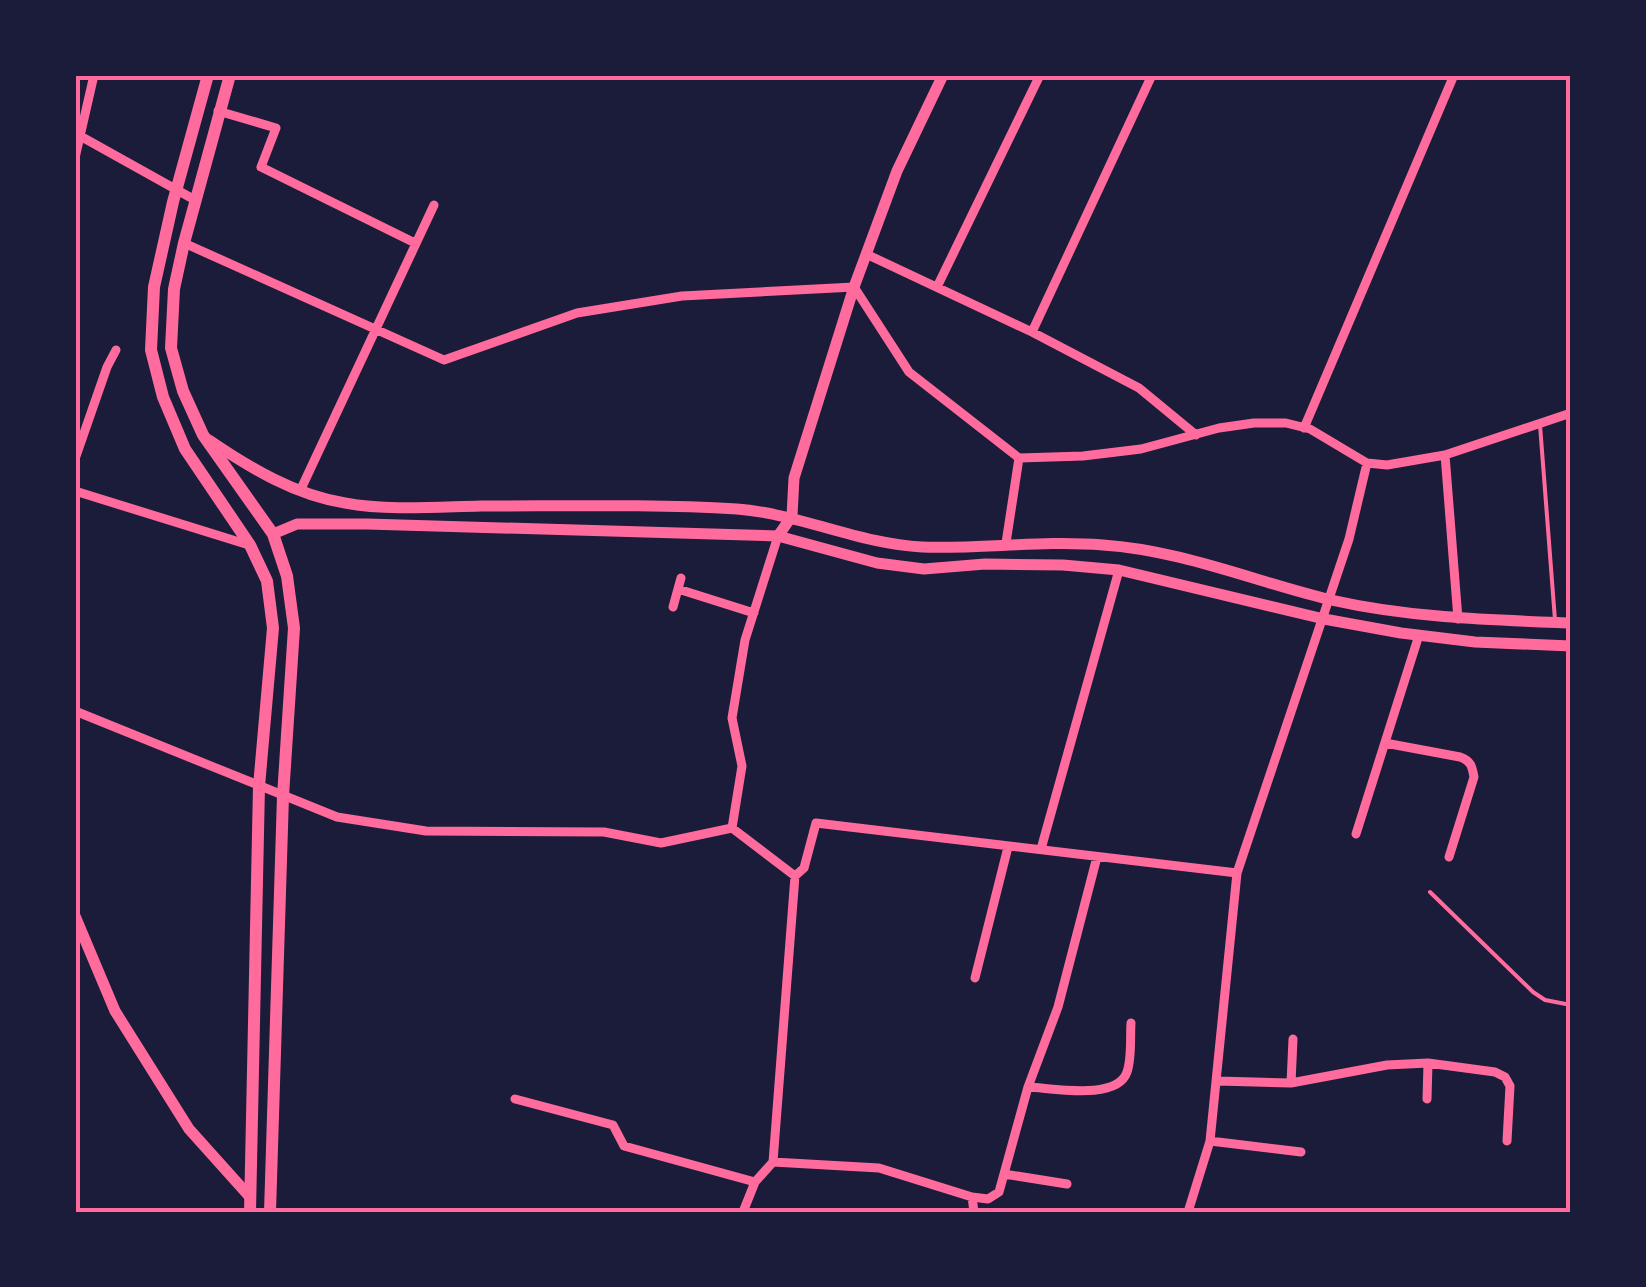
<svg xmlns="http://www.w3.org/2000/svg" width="1646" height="1287" font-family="Raleway,sans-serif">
<rect width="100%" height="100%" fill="#1b1b3a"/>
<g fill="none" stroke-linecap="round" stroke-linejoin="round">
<path stroke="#ff6b9d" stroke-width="4" d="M1540 425 1555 620
M1430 892 1533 992 1545 1000 1571 1005"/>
<path stroke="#ff6b9d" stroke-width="9" d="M1521 75H1571
M218 111 276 128 261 167 415 243
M75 127 82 137 195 200
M75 158 94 75
M184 243 444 360 577 313 682 296 854 287 909 372 1019 458 1083 456 1141 449 1219 428 1254 423H1286L1310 429 1367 463 1387 465 1445 455 1571 413
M866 254 1032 332 1139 388 1196 435
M937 287 1040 75
M1032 332 1152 75
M1304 428 1454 75
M1445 455 1458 619
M75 459 107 367 116 350
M75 491 249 545
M300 491 434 205
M1006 543 1019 458
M678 589 754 613
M673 607 681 578
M75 711 337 817 426 831 604 832 661 843 732 828
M1385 743 1460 757C1471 761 1472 766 1474 777L1449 857
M1356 834 1419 635
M1041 849 1119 570
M795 876 804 868 816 823 1237 873
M975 978 1008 847
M1218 1081 1291 1083 1387 1065 1428 1063 1495 1072 1505 1077 1510 1086 1507 1141
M1291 1083 1293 1039
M1028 1087C1053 1088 1117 1101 1127 1072 1132 1058 1130 1037 1131 1023
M515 1099 613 1125 624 1146 755 1182
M1427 1099 1428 1063
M1210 1141 1301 1152
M773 1162 879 1168 972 1197 974 1212
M1004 1174 1067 1184
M972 1197 988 1199 999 1192 1028 1087 1058 1007 1097 857
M743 1212 755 1182 773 1162 795 876 732 828 742 766 732 718 745 640 778 536
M1188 1212 1210 1141 1237 873 1349 539 1367 463"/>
<path stroke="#ff6b9d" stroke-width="11" d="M209 440C250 468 295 495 345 503 389 511 436 507 481 506 566 506 652 504 737 509 801 514 859 544 922 547 982 549 1043 540 1103 545 1181 550 1256 582 1331 600 1411 618 1490 620 1571 623
M273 534 297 524H367L778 536 877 563 924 569 985 564 1063 565 1119 570 1324 619 1401 633 1475 642 1571 646
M778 536 792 516 794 478 854 287 897 171 943 75
M75 916 115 1011 189 1129 250 1197"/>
<path stroke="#ff6b9d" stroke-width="12" d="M208 75 173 202 154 287 151 350 163 397 185 449 250 545 267 581 273 628 259 786 250 1212
M230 75 184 243 174 289 171 348 183 391 203 435 273 534 287 576 294 628 283 796 270 1212"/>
</g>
<rect width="1646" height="1287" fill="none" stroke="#1b1b3a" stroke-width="155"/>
<rect x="78" y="78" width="1490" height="1132" fill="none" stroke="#ff6b9d" stroke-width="4"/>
</svg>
